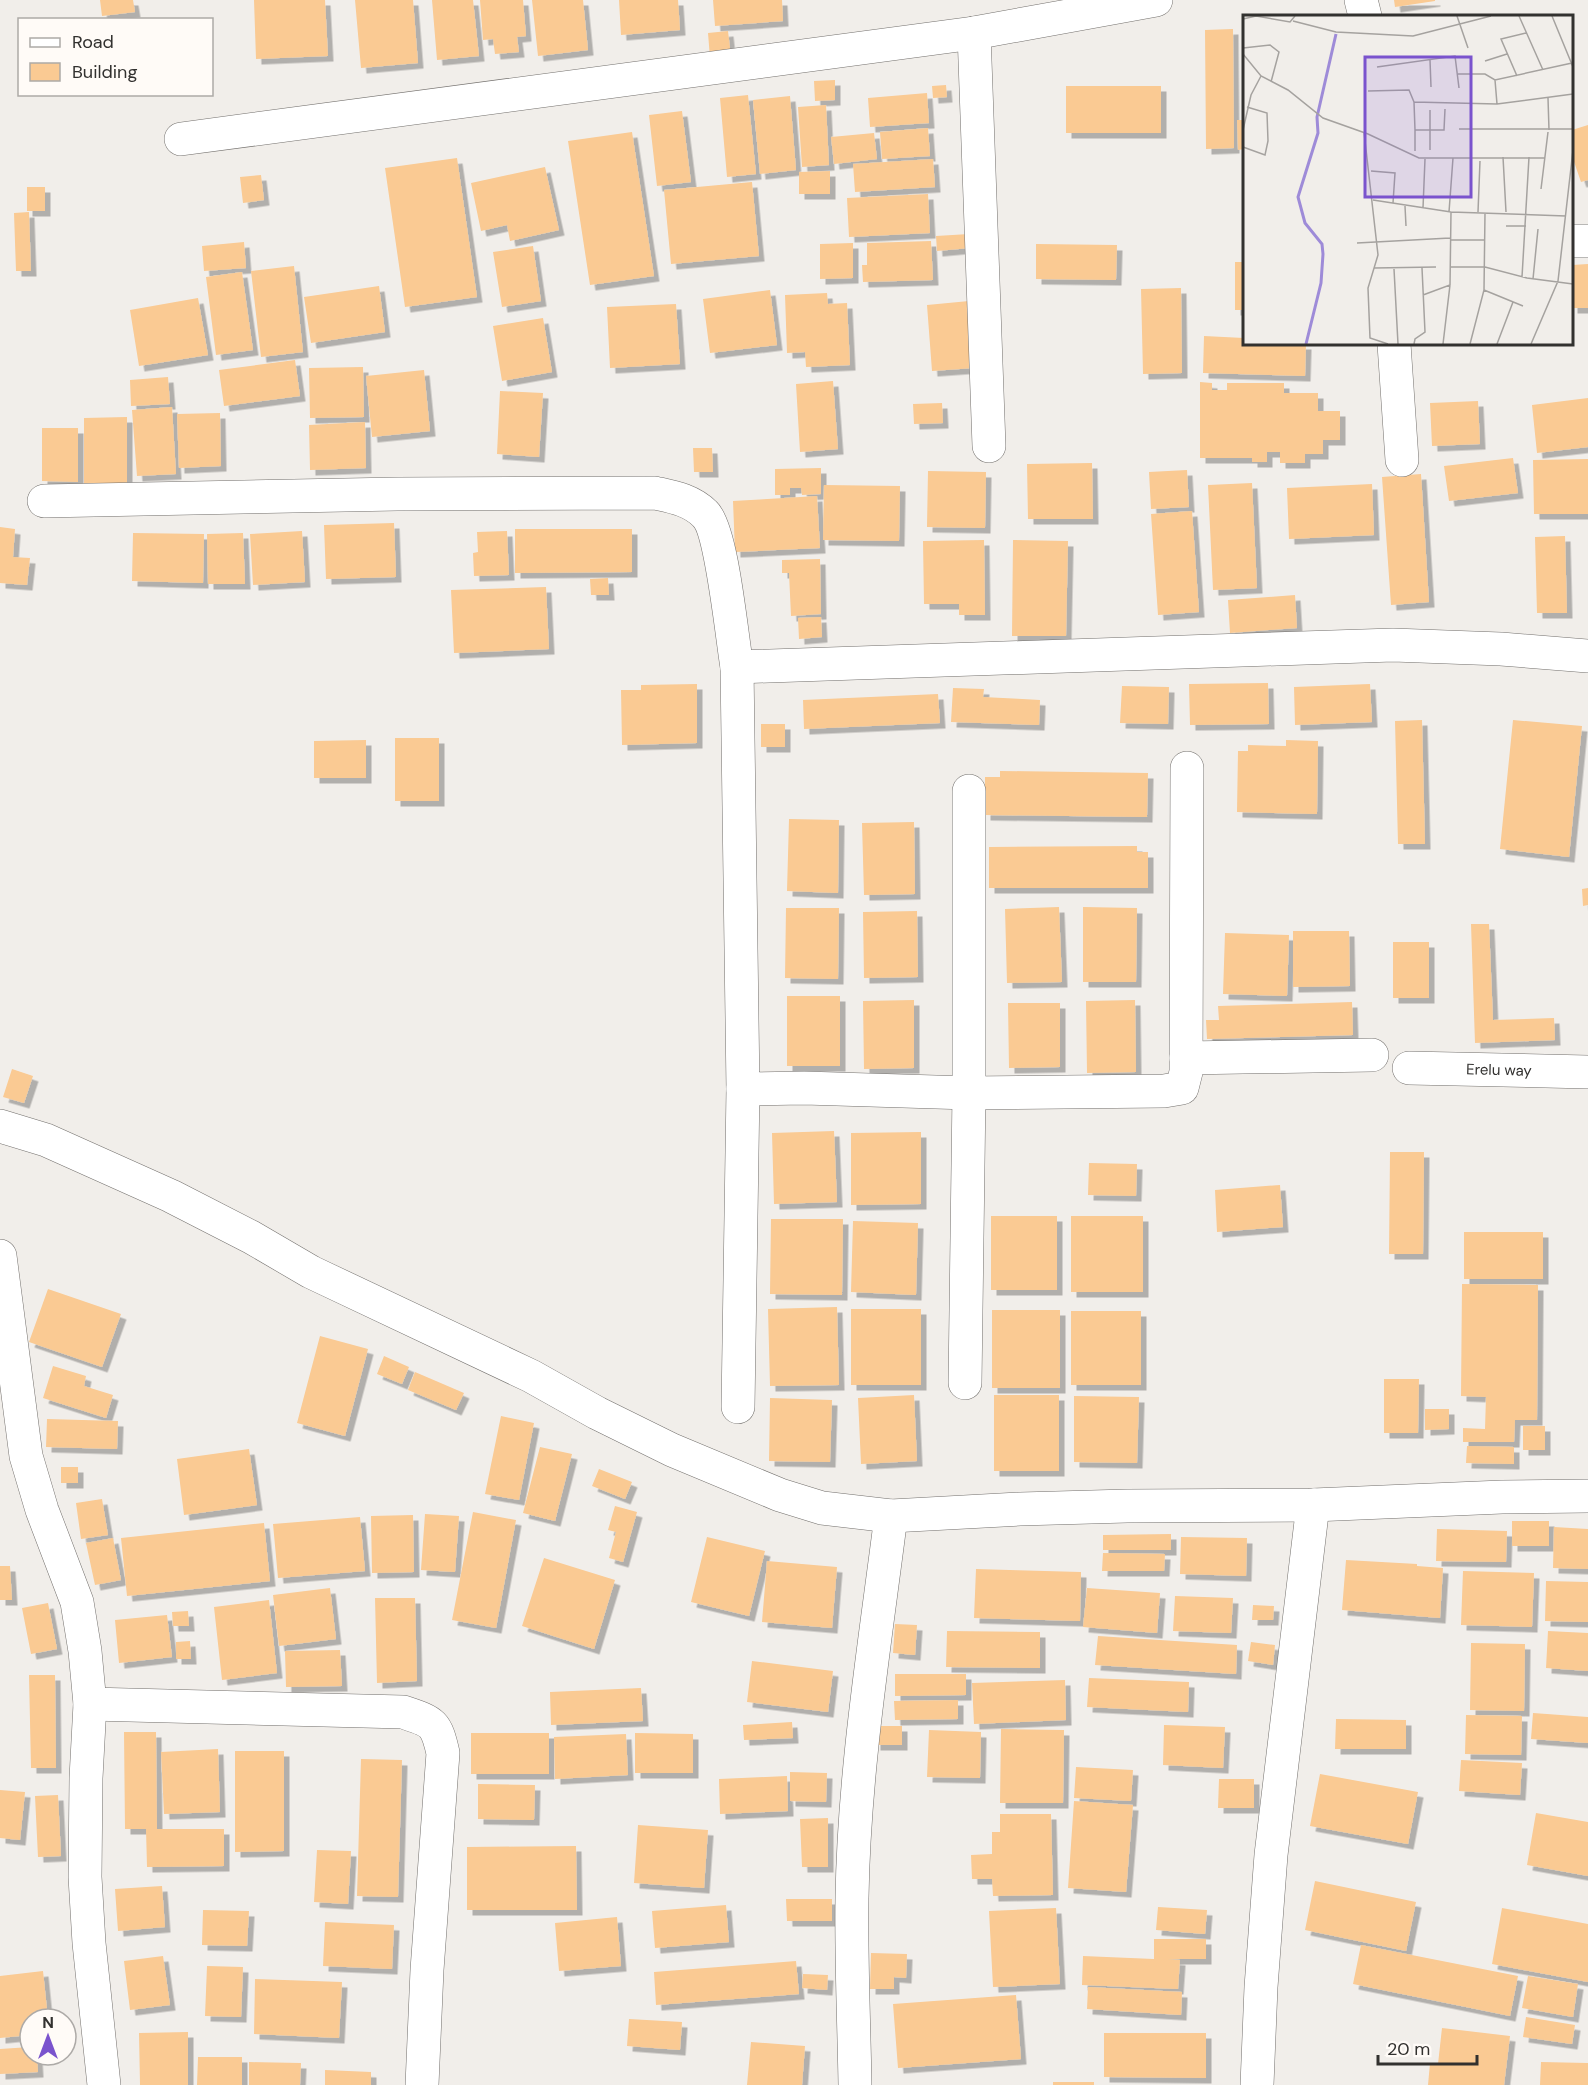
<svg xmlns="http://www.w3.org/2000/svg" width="1588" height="2085" font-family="'DM Sans',sans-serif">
<defs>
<filter id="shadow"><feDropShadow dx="5.5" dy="5.5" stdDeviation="0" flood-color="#0004"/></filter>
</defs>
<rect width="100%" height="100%" fill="#f1eeea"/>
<path fill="#faca93" filter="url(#shadow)" d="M100 0H133L135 12 102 16Z
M254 0H325L328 56 256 59Z
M355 0H413L418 63 361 68Z
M432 0H473L479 56 437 60Z
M480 0H523L526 36 517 37 519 52 495 54 493 39 483 40Z
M532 0H583L588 50 538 56Z
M619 0H678L680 30 621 35Z
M713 0H782L783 21 715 26Z
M1394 0H1435V1L1395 7Z
M1233 29 1234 148 1206 149 1205 30Z
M728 31 731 57 710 58 708 33Z
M835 80V100L815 101 814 81Z
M946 85 947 97 933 98 932 86Z
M1066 86H1161V133H1066Z
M927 93 929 123 870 127 868 98Z
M748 95 756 174 727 177 720 98Z
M790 96 796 170 760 174 753 100Z
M826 105 829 165 802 167 798 107Z
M682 111 691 182 657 186 649 115Z
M1237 120H1244V149L1238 150Z
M1588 125V180L1581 182 1572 156V130Z
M928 128 930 156 882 159 880 132Z
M632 132 654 276 590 285 568 141Z
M874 133 877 159 834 164 831 137Z
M457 158 477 297 405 307 385 168Z
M933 159 935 187 855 192 853 164Z
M545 167 559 230 510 241 507 225 481 231 471 183Z
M830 171V194H799V172Z
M261 175 264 200 243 203 240 177Z
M752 182 759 256 671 264 664 190Z
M27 187H45V211H27Z
M928 194 930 233 849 237 847 198Z
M29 212 31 271H16L14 213Z
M969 234 970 248 937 251 936 236Z
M931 241 933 280 863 282 862 265H867V243Z
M244 242 246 268 204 271 202 246Z
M853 243V278L820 279V244Z
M1036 244 1117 245 1116 280 1036 279Z
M533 246 541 301 502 307 493 252Z
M1235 262H1244V310H1235Z
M1588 264V308H1572V265Z
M294 266 303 352 261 357 251 271Z
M242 272 253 350 216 355 206 277Z
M379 286 385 332 311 343 304 297Z
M1181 288 1182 373 1143 374 1141 289Z
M770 290 777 345 710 353 703 299Z
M827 293 828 304 847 303 850 365 806 367 805 352 787 353 785 295Z
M198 298 208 355 139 366 130 310Z
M969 301 974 368 932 371 927 305Z
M676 304 680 364 610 368 607 307Z
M543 318 552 372 502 381 493 326Z
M1204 336 1244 338V344H1306L1305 376 1203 373Z
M295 360 300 396 224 406 219 370Z
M363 367 364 417 310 418 309 368Z
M424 370 430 431 372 437 366 376Z
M168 377 170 404 131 406 130 380Z
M833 381 838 449 800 452 796 384Z
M1200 382 1212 383V390H1227V383H1284V393H1318V411H1340V440H1323V454H1305V463H1280V452H1267V462H1252V458H1200Z
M500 391 543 393 539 457 497 454Z
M1588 398V447L1537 453 1532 405Z
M1478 401 1480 444 1432 446 1430 403Z
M942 403 943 423 914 424 913 404Z
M172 407 176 474 137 476 132 410Z
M220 413 221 466 179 468 177 414Z
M127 417V484H84V418Z
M365 422 366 468 310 470 309 425Z
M42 428H78V482L42 481Z
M693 448H712L713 472H694Z
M1513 458 1518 493 1449 501 1444 466Z
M1588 459V514H1534L1533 460Z
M1092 463 1093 519H1028L1027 464Z
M821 468V494L802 495 801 488H790V495H775V469Z
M1187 470 1189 507 1151 509 1149 472Z
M928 471 986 472 985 528 927 527Z
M1421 474 1429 602 1391 605 1382 477Z
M1252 483 1257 588 1213 590 1208 485Z
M1372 484 1374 535 1289 539 1287 488Z
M824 485 900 486 899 541 823 540Z
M817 496 820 548 735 552 733 501Z
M1192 511 1199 612 1158 615 1151 514Z
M394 523 396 577 326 579 324 525Z
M0 527 15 529 13 557 30 558 27 585 0 583Z
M515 529H632V572L515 573Z
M302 531 305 582 253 585 250 534Z
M507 531 509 575 474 576 473 553 478 552 477 532Z
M133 533 204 534 203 583 132 581Z
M243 533 245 584H208L207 534Z
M1565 536 1567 613H1537L1535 537Z
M984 540 985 615H959V604H924L923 541Z
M1013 540 1068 541 1066 636H1012Z
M820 559 821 614 791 616 789 573H782V560Z
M608 578 609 595H591L590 579Z
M546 587 549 649 454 653 451 590Z
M1295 595 1297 628 1230 633 1228 600Z
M821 617 822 637 799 639 798 618Z
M1268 683 1269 724 1190 725 1189 684Z
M697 684V743L622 745 621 690H641V685Z
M1370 684 1372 722 1295 725 1294 687Z
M1122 686 1169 687 1168 724 1120 723Z
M953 688 984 689 983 697 1040 700 1039 725 951 722Z
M938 694 940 723 804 729 803 700Z
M1422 720 1425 844H1398L1395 721Z
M1513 720 1582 726 1569 857 1500 849Z
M761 724H785V747H761Z
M395 738H439V801H395Z
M366 740V778H314V741Z
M1286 740 1318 741 1317 814 1237 812 1238 751H1248V745L1286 746Z
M1000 771 1148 773 1147 817 985 815V777H1000Z
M789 819 839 820 838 893 787 891Z
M914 822 915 894 864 895 862 823Z
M1137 846V852H1148V888H989V847Z
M1588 888V905L1583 906 1582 889Z
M1059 907 1062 982 1007 983 1005 909Z
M1083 907 1137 908 1136 982H1083Z
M786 908H839L838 979 785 978Z
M917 911 918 977 864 978 863 912Z
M1471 924H1489L1493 1020 1554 1018 1555 1040 1475 1043Z
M1293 931H1349L1350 986 1293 987Z
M1225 933 1289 935 1287 996 1223 994Z
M1393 942H1429V998H1393Z
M787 996H840V1066H787Z
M914 1000V1068L864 1069 863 1001Z
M1135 1000 1136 1072 1087 1073 1086 1001Z
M1352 1002 1353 1035 1207 1039 1206 1020H1219L1218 1006Z
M1008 1003H1060V1067L1009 1068Z
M12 1069 33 1076 24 1103 3 1097Z
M834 1131 837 1202 774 1204 772 1133Z
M921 1132V1204L851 1205V1133Z
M1390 1152H1424L1423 1254H1389Z
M1089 1163 1137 1164 1136 1196 1088 1195Z
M1280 1185 1283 1227 1217 1232 1215 1190Z
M991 1216H1057V1290H991Z
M1071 1216H1143V1292H1071Z
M771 1219H843L842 1295 770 1294Z
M853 1221 918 1223 916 1295 851 1292Z
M1464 1232H1543V1279H1464Z
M1462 1284 1538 1285 1537 1420H1515L1514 1442H1463V1428L1485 1429 1486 1397 1461 1396Z
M48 1289 121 1314 102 1367 29 1342Z
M837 1307 839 1385 770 1386 768 1309Z
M851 1309H921V1385H851Z
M992 1310H1060V1388H992Z
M1071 1311H1141V1385H1071Z
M320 1336 368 1349 345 1436 297 1423Z
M384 1356 409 1367 402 1384 377 1374Z
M53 1366 86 1376 84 1386 113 1395 106 1418 43 1398Z
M415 1372 464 1393 456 1410 408 1390Z
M1384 1379H1419L1418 1433H1384Z
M914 1395 917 1461 861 1464 858 1398Z
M994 1395H1059V1471H994Z
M1074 1396 1139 1397 1137 1463 1074 1462Z
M770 1398 832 1400 830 1462 769 1461Z
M1425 1409H1449V1429L1425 1430Z
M501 1416 534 1423 519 1500 485 1494Z
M47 1419 118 1421 117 1449 46 1447Z
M1523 1426H1545V1450H1523Z
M1467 1446 1514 1447V1464L1466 1463Z
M540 1447 572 1454 555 1521 523 1513Z
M249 1449 257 1505 184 1515 177 1459Z
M61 1467H78V1483H61Z
M599 1469 632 1482 625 1499 592 1486Z
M102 1499 108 1535 81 1539 76 1503Z
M615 1506 637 1512 623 1562 609 1558 616 1532 608 1530Z
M473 1512 516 1520 496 1628 452 1620Z
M425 1514 459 1516 455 1572 421 1570Z
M413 1515 414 1572 372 1573 371 1516Z
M360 1517 365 1571 278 1578 273 1524Z
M1512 1521H1549V1546H1512Z
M264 1523 270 1581 127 1596 121 1538Z
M1554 1527 1588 1529V1569L1553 1568Z
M1437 1529 1507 1531 1506 1562 1436 1561Z
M1171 1534V1550H1103V1535Z
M707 1537 765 1551 749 1616 691 1602Z
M1181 1537 1247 1538 1246 1576 1180 1574Z
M113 1538 121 1580 95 1585 86 1543Z
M1103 1553 1165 1554 1164 1571H1102Z
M544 1558 615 1580 594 1649 522 1626Z
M1346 1560 1417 1564V1566L1443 1568 1440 1618 1342 1610Z
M767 1561 837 1567 832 1628 762 1622Z
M0 1566H10L12 1600H0Z
M976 1569 1081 1572 1080 1621 974 1618Z
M1463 1571 1534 1573 1532 1627 1461 1625Z
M1546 1581 1588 1582V1622L1545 1621Z
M330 1588 336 1639 279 1646 273 1595Z
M1087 1588 1160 1593 1157 1633 1083 1627Z
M1175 1596 1233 1598 1231 1633 1173 1631Z
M375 1598H415L417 1681 377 1683Z
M269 1600 277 1673 222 1680 214 1607Z
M48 1603 57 1649 31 1654 22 1608Z
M1253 1605 1274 1606 1273 1620H1252Z
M188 1611 189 1626H173L172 1612Z
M167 1615 172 1657 119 1663 115 1620Z
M895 1624 917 1625 915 1655 893 1653Z
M947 1631 1040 1632V1668L946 1667Z
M1548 1631 1588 1633V1671L1546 1668Z
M1098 1636 1237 1645 1236 1674 1095 1665Z
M190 1641 191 1659H176V1642Z
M1251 1642 1275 1645 1273 1665 1248 1661Z
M1471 1643 1525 1644 1524 1711 1470 1710Z
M340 1650 342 1686 286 1687 285 1651Z
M752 1661 833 1671 828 1712 747 1702Z
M895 1674H966V1695L895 1696Z
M29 1675H55L56 1768H31Z
M1089 1678 1189 1682 1188 1712 1087 1707Z
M1065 1680 1066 1720 974 1724 972 1683Z
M641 1688 643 1721 551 1725 550 1692Z
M958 1700V1719L895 1720 894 1701Z
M1533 1713 1588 1717V1743L1531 1739Z
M1466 1715 1522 1716 1521 1755 1465 1754Z
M1336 1719 1406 1720V1749H1335Z
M792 1722 793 1738 744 1740 743 1725Z
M1164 1725 1225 1727 1223 1768 1163 1765Z
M875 1726H902V1745H875Z
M1001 1729 1064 1730 1063 1803H1000Z
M929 1730 981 1732 980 1778 927 1777Z
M124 1732H156L157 1829H224V1866L147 1867 146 1829H125Z
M471 1733H549V1774H471Z
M635 1733 693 1734V1773H635Z
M626 1734 628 1775 555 1779 554 1737Z
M218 1749 220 1812 164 1814 161 1752Z
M235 1751H284V1851L235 1852Z
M361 1759 402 1760 398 1897 357 1896Z
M1461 1760 1522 1763 1520 1795 1459 1791Z
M1076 1767 1133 1770 1131 1801 1074 1798Z
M790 1772 827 1773 826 1802 790 1801Z
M1320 1774 1418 1792 1408 1844 1310 1826Z
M787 1776 788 1811 720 1814 719 1779Z
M1219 1779H1254V1808H1218Z
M478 1784 535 1785 534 1820 478 1819Z
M0 1790 25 1792 20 1840 0 1838Z
M58 1795 61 1856 38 1857 35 1796Z
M1074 1801 1133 1805 1126 1892 1068 1888Z
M1536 1813 1588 1822V1876L1527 1865Z
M1000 1814H1051L1053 1895 993 1896 992 1879H972L971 1855 992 1854V1832H1000Z
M828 1818V1867H802L800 1819Z
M638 1825 708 1830 704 1888 634 1883Z
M576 1846 577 1910H467V1847Z
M317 1850 351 1851 348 1904 314 1902Z
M1315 1881 1416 1902 1406 1951 1305 1930Z
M162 1886 165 1927 118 1931 115 1889Z
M786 1899H832V1921H787Z
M726 1905 729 1942 655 1948 652 1911Z
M1158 1907 1207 1910 1205 1934 1156 1930Z
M1056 1908 1060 1984 993 1987 989 1911Z
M1502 1908 1588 1924V1982L1492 1964Z
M203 1910 249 1911 247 1946 202 1945Z
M617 1917 621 1966 559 1971 555 1923Z
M325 1922 394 1925 392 1969 323 1966Z
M1154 1939H1206V1959H1168L1180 1960 1178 1989 1082 1985 1083 1956 1154 1959Z
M1361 1945 1518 1976 1510 2016 1353 1984Z
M871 1953 907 1954 906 1978 894 1977V1989H870Z
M163 1956 170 2005 130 2010 124 1961Z
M796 1961 799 1994 656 2005 654 1972Z
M207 1966 243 1967 241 2017 205 2016Z
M43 1971 48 2019H30V2035L0 2038V1976Z
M803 1974 828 1975 827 1990 802 1988Z
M1528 1976 1578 1984 1573 2017 1522 2008Z
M255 1979 342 1982 339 2038 254 2034Z
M1088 1987 1182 1992 1181 2015 1087 2009Z
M1016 1995 1021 2059 898 2068 893 2004Z
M1526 2017 1575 2025 1572 2044 1523 2037Z
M629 2019 682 2022 680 2050 627 2046Z
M1442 2028 1510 2036 1504 2085H1428L1430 2063 1438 2064Z
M188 2032V2085H140L139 2033Z
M1104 2033H1206V2078L1104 2077Z
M751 2042 805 2046 802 2085H747Z
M30 2047V2055H37L38 2072 0 2074V2049Z
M198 2057H242V2085H197Z
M249 2062 301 2063 300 2085H249Z
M1541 2062 1588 2063V2085H1540Z
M325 2070 371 2072V2085H325Z
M1053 2082H1094V2085H1053Z"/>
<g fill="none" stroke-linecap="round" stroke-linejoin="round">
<defs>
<g id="minor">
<path d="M1361 0 1365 16"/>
<path d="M974 33 989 446"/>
<path d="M181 139 974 33 1156 0"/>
<path d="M1572 241H1588"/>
<path d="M1394 344 1402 460"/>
<path d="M44 501 397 494 655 493C673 497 691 500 705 514 722 530 732 639 737 667L1393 645 1501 649 1588 656"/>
<path d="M737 667 743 1089 804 1088 969 1093 1164 1091 1182 1088 1186 1072 1187 768"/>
<path d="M1186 1058 1372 1055"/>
<path id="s1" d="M1409 1068 1588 1072"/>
<path d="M0 1126 46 1140 171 1196 251 1237 311 1272 531 1376 597 1413 672 1450 780 1495 822 1508 891 1516 1020 1509 1127 1506 1313 1505 1502 1497 1588 1496"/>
<path d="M0 1256 26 1456 42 1510 77 1602 85 1651 90 1704 86 1778 85 1877 89 1943 104 2085"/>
<path d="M965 1383 969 1093V791"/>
<path d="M738 1407 743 1089"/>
<path d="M90 1704 403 1712C433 1722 436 1722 443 1753L427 1970 422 2085"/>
<path d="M855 2085C854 2023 851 1960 852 1898 854 1770 875 1643 891 1516"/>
<path d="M1257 2085 1261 1987 1271 1855 1313 1505"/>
</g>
</defs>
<use href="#minor" stroke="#73706d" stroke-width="34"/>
<use href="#minor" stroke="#fff" stroke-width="33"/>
</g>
<g text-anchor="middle" stroke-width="4.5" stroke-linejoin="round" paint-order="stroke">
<g font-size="15" fill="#32312f" stroke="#fffbf7">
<text dy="5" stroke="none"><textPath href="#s1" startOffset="90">Erelu way</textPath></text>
</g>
</g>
<g transform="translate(1243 15)">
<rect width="330" height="330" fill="#f1eeea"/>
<path fill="none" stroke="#9e8bd8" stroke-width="3" d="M63 329 78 268 80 239 79 229 62 208 55 182 75 118 74 102 93 19"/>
<path fill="none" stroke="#a5a29f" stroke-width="1.5" d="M214 1 225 33M276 1 300 55M309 1 330 52M0 4 13 1 47 7 52 1M50 6 93 17 170 21 248 1M0 33 27 30 36 37 28 67M0 39 18 61 45 75 80 103 125 119 176 143H302M187 45 188 72M242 46 264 39M134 52 212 41 216 73M215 59H242L252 65 329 48M274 61 258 24 283 18M252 65 254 89M125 76 166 75 171 87 254 89 330 79M305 83 306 115M171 87 172 115H201L202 94M216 114H330M0 115 8 80 18 61M121 117 135 240 125 273 127 323 145 329M0 132 22 140 25 126 24 98 4 92M187 135V95M172 136V115M260 142 263 197M128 156 152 158 150 188M298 174 305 117M130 185 208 197 323 201M162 191 163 211M180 193 182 144M206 197 210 143M235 197 237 146M263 211H283M207 225H242M114 228 207 223M207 252H242L284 263 330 269M131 253 193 252M151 254 155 329M279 262 286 142M290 264 295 214M241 275 280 291M180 280 207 270 208 197M171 329 172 324 182 317 179 253M200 329 207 270M227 329 241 275 242 198M254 329 270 287M288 329 315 266 330 135"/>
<path fill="#7a53cd" fill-opacity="0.15" stroke="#7a53cd" stroke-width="3" d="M122 42H228V182H122Z"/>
<rect width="330" height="330" fill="none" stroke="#32312f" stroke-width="3"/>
</g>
<rect x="18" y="18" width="195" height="78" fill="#fffbf7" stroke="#adaaa7" stroke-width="1.5"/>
<rect x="30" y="38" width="30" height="9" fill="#ffffff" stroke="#adaaa7" stroke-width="1.5"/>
<text x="72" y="48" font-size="18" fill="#32312f">Road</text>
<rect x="30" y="63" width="30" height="18" fill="#faca93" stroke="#adaaa7" stroke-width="1.5"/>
<text x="72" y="78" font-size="18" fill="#32312f">Building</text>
<g transform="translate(48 2037)"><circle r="28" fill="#fffbf7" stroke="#adaaa7" stroke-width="1.5"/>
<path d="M0-4.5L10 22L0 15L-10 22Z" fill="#7a53cd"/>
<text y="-9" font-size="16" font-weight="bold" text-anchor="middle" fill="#32312f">N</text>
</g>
<path d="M1378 2055v9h99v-9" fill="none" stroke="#32312f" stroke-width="3"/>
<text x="1387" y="2055" font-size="18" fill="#32312f" stroke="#fffbf7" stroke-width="4.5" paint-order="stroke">20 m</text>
</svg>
